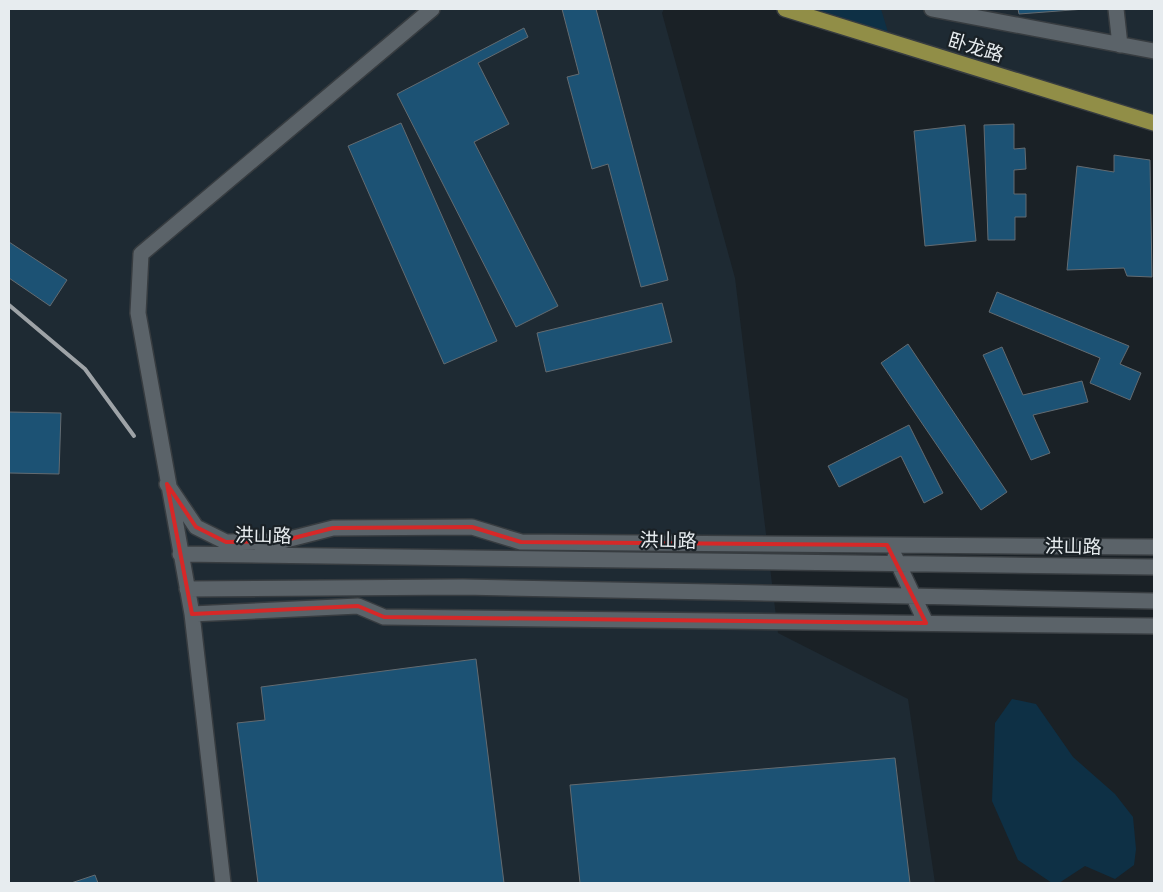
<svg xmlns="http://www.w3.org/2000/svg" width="1163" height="892" font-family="Spectral,'Noto Sans SC',serif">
<rect width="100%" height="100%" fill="#1a2126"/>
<path fill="#1e2a33" d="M9 9H664L662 13 735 278 778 633 908 699 935 883H9Z
M785 9H1154V123Z"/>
<path fill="#0e3045" d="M796 9H881L891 42Z
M1012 699 1036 704 1073 757 1115 794 1133 817 1136 849 1134 865 1115 879 1085 866 1059 883H1052L1018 860 992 801 995 723Z"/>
<path fill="#1c5274" stroke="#636b71" d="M562 9H596L668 280 641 287 608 164 592 169 567 77 579 74Z
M1018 9H1085L1019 14Z
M524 28 528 37 478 63 509 124 474 142 558 306 516 327 397 94Z
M401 123 497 341 444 364 348 146Z
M1014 124V149L1025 148 1026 169 1014 170V194H1026V217H1015V240H988L984 125Z
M965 125 976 241 925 246 914 131Z
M1114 155 1150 160 1152 277 1127 276 1124 268 1067 270 1077 166 1114 172Z
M9 242 67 280 50 306 9 278Z
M997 292 1129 346 1120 364 1141 373 1130 400 1090 383 1100 358 989 312Z
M662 303 672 342 546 372 537 333Z
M908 344 1007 492 981 510 881 363Z
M1002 347 1023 395 1082 381 1088 402 1033 415 1050 453 1031 460 983 355Z
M9 412 61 413 59 474 9 473Z
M909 425 943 493 924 503 901 456 839 487 828 466Z
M476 659 504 883H258L237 723 265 720 261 687Z
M895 758 910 883H580L570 785Z
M95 875 98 883H71Z"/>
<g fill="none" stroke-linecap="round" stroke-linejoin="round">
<defs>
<path id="minor" d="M932 9 1154 51
M1116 9 1120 45
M167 484 196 527 226 542 282 541 333 528 472 527 521 542 1154 547
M180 554 1154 567
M895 557 926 623
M187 589 463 587 1154 601
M192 614 358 606 384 617 1154 626
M223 883 192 614 138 313 141 254 432 9"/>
<path id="major" d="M785 9 1154 123"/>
</defs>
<use href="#minor" stroke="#373c40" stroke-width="18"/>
<use href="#major" stroke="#373c40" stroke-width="18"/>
<use href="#minor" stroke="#5b6369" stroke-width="15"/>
<use href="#major" stroke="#918e47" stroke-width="15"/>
<path stroke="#9ea3a7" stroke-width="4" d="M9 305 85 369 134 436"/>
</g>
<path fill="none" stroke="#d62828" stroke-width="4" stroke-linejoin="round" d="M167 484 196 527 226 542 282 541 333 528 472 527 521 542 887 545 926 623 384 617 358 606 192 614Z"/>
<g text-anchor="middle" stroke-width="4.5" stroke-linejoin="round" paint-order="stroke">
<g font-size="19" fill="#e7ecef" stroke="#1a2126">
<text transform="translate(976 47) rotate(17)" y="7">卧龙路</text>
<text transform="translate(263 535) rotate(1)" y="7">洪山路</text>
<text transform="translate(668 540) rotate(1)" y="7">洪山路</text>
<text transform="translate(1073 546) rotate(1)" y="7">洪山路</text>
</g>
</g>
<rect width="1163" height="892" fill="none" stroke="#e7ecef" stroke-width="20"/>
</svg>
